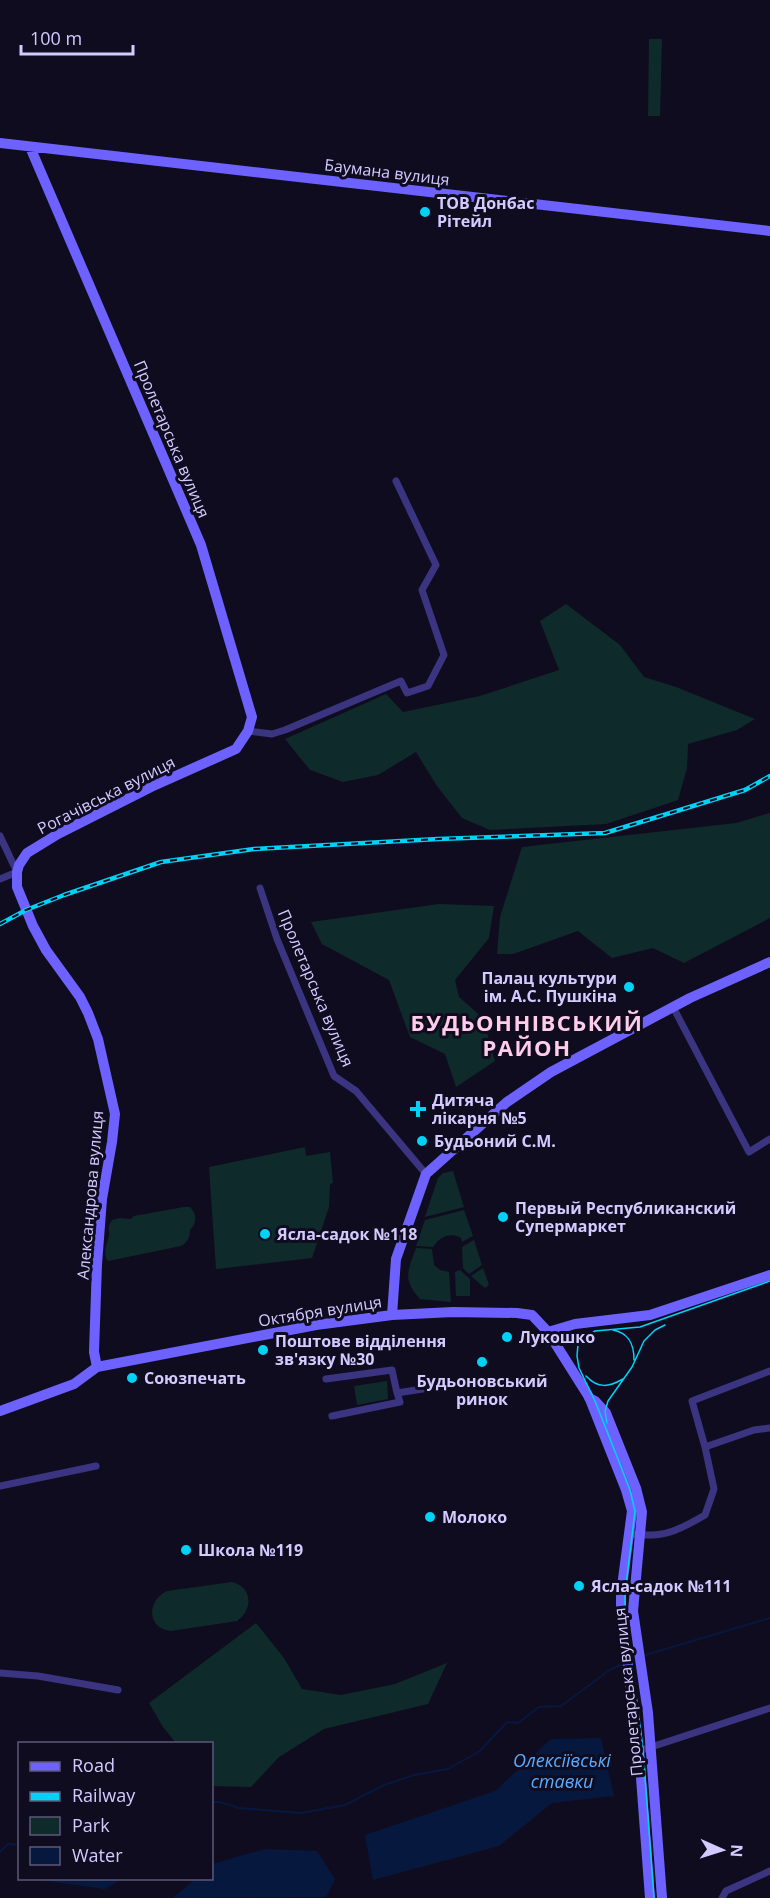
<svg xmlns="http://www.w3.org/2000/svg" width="770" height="1898" font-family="'Open Sans',sans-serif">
<rect width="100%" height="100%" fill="#100c20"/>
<path fill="#0f2a2a" d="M649 39H662L660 116H648Z
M566 604 620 645 644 677 676 687 755 719 737 730 688 744 687 768 678 800 606 824 490 830 462 818 437 786 416 752 378 775 343 782 310 770 285 739 386 694 403 712 480 696 559 670 540 621Z
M770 813V918L684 963 653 948 612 958 578 931 513 954H497L500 917 522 847 736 823Z
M439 904 494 906 489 938 455 980 459 997 483 1018 495 1061 456 1087 445 1054 410 1037 389 980 322 944 311 922Z
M305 1147 306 1156 330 1152 333 1183 330 1184 329 1207 312 1258 216 1269 209 1167Z
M453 1171 464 1207 425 1217 438 1178 443 1173Z
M184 1207H190C197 1214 197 1223 190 1230 190 1237 188 1242 181 1246L108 1261 106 1258C104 1247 107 1245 109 1236 110 1229 107 1227 112 1220L120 1218 131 1219 134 1216Z
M464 1210 473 1236 462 1242 461 1238C451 1232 440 1236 433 1247L416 1246 425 1220Z
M474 1240 482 1265 469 1274 463 1268 462 1247Z
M416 1248 432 1249 434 1265 440 1270 449 1272 451 1302 420 1299C402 1279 408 1271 416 1248Z
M483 1268 489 1285 485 1288 471 1276Z
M460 1270 470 1279V1296H456L455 1272Z
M387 1381 388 1399 357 1405 354 1386Z
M232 1582C253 1587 253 1610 237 1621L171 1631C147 1629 146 1601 167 1591Z
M256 1623 284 1658 302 1689 341 1695 395 1684 447 1663 428 1704 324 1729 279 1757 251 1787 212 1786V1744L176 1743 163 1727 149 1703Z"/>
<path fill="#07183e" d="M601 1738 614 1796 552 1803 499 1846 373 1880 365 1835 495 1791 551 1739Z
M265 1849 317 1851 335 1879 326 1897 173 1898 195 1879 212 1878V1864Z
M33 1879V1878L122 1879 105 1889Z"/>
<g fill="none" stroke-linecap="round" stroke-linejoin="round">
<path stroke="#07183e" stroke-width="2" d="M642 1656 770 1618
M212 1802H220L239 1808 301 1813 345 1805 384 1785 414 1775 448 1769 480 1751 507 1722 518 1723 539 1707 561 1706 611 1669 623 1664
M0 1852 8 1844 20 1845"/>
<path stroke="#3b3581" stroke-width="7" d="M248 731 272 734 285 730 401 681 407 693 428 686 444 655 422 590 436 565 396 481
M0 836 17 872 0 879
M260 888 277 939 334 1076 356 1091 426 1174
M673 1007 749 1152 770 1139
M326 1379 392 1370 397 1393 429 1388
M332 1416 400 1402 397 1393
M705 1447 754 1430 770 1428
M0 1486 96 1466
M629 1534C663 1538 676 1532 705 1515L714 1489 705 1447 692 1401 770 1371
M0 1673 38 1676 118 1690
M639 1751 770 1708
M722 1898 726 1891 770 1871"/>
<path stroke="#6d62ff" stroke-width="10" d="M0 143 770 231
M30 147 201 545 252 717 248 731 236 749 151 787 58 834 27 853 19 865 17 872V887L33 926 46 950 80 997 88 1013 98 1039 115 1114 112 1142 102 1199 97 1264 94 1352 97 1367
M392 1315 396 1259 426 1174 507 1102 551 1072 690 998 770 962
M548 1332 575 1324 650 1315 770 1275
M589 1398 595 1401 606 1413 636 1488 642 1512 633 1611 648 1713 662 1898
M0 1411 74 1384 97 1367 316 1325 392 1315 453 1312 517 1313 532 1315 548 1332 589 1397 626 1490 632 1511 621 1594V1613L639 1751 650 1898"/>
<path stroke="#00d2f6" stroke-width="1.5" d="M613 1330C629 1333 634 1344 634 1360
M586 1376C598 1389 609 1387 623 1379
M607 1423 605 1411 608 1401 632 1367 644 1341 655 1330 665 1325
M654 1898 643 1750 625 1613V1593L635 1511 630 1490 618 1459 595 1401 579 1368 577 1356 578 1344 581 1340 595 1331 640 1327 770 1281"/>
<defs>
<path id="rail" d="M0 924 26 910 64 895 161 862 254 849 438 839 605 833 745 790 770 776"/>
</defs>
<use href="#rail" stroke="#00d2f6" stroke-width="4.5"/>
<use href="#rail" stroke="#100c20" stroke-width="2" stroke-dasharray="7" stroke-linecap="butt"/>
</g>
<g fill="#00d2f6" stroke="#100c20" stroke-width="2">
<circle cx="425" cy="212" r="6"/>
<circle cx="629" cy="987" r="6"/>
<path d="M415 1100h6v6h6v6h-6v6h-6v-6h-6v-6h6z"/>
<circle cx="422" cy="1141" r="6"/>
<circle cx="503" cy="1217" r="6"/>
<circle cx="265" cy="1234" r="6"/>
<circle cx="507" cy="1337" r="6"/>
<circle cx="263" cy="1350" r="6"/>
<circle cx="482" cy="1362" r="6"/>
<circle cx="132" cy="1378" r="6"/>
<circle cx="430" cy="1517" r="6"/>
<circle cx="186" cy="1550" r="6"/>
<circle cx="579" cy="1586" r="6"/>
</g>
<g text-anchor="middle" stroke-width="6" stroke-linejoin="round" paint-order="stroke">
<g font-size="16" fill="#d3cbff" stroke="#100c20">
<text transform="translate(387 172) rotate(7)" y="6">Баумана вулиця</text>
<text transform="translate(172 439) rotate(67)" y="6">Пролетарська вулиця</text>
<text transform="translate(106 795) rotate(-27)" y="6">Рогачівська вулиця</text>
<text transform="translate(316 988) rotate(67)" y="6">Пролетарська вулиця</text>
<text transform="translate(90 1195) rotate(-85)" y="6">Александрова вулиця</text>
<text transform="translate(320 1311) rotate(-9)" y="6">Октября вулиця</text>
<text transform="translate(628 1692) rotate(-96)" y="6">Пролетарська вулиця</text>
</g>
<g font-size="16" font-weight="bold" fill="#d3cbff" stroke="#100c20" text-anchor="start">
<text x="437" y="209">ТОВ Донбас<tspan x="437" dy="18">Рітейл</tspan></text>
<text x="617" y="984" text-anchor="end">Палац культури<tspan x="617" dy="18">ім. А.С. Пушкіна</tspan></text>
<text x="432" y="1106">Дитяча<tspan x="432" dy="18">лікарня №5</tspan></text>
<text x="434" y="1147">Будьоний С.М.</text>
<text x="515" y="1214">Первый Республиканский<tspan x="515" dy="18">Супермаркет</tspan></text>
<text x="277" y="1240">Ясла-садок №118</text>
<text x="519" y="1343">Лукошко</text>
<text x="275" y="1347">Поштове відділення<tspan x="275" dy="18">зв'язку №30</tspan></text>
<text x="144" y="1384">Союзпечать</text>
<text x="482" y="1387" text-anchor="middle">Будьоновський<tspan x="482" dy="18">ринок</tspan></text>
<text x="442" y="1523">Молоко</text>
<text x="198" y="1556">Школа №119</text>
<text x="591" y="1592">Ясла-садок №111</text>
</g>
<g font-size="18" font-style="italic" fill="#59abff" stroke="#100c20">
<text x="562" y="1767">Олексіївські<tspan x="562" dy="21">ставки</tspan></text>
</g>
<g font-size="22" font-weight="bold" letter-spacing="1.5" fill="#ffcdea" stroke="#100c20">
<text x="527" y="1031">БУДЬОННІВСЬКИЙ<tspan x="527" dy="25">РАЙОН</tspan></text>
</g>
</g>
<rect x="18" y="1742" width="195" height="138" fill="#100c20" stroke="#5e5879" stroke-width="1.5"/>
<rect x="30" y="1762" width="30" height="9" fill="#6d62ff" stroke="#5e5879" stroke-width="1.5"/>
<text x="72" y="1772" font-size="18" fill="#d3cbff">Road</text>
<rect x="30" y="1792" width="30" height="9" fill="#00d2f6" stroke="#5e5879" stroke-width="1.5"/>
<text x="72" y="1802" font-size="18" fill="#d3cbff">Railway</text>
<rect x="30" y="1817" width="30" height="18" fill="#0f2a2a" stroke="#5e5879" stroke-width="1.5"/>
<text x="72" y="1832" font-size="18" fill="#d3cbff">Park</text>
<rect x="30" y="1847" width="30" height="18" fill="#07183e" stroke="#5e5879" stroke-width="1.5"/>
<text x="72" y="1862" font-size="18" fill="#d3cbff">Water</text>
<g transform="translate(722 1850) rotate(93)" stroke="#100c20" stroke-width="4.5" paint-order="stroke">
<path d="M0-4.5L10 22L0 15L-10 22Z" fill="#d3cbff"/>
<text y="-9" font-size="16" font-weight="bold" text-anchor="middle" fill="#d3cbff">N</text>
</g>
<path d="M21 45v9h112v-9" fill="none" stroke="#d3cbff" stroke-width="3"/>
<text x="30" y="45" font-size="18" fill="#d3cbff" stroke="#100c20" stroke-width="4.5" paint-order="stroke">100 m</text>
</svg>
